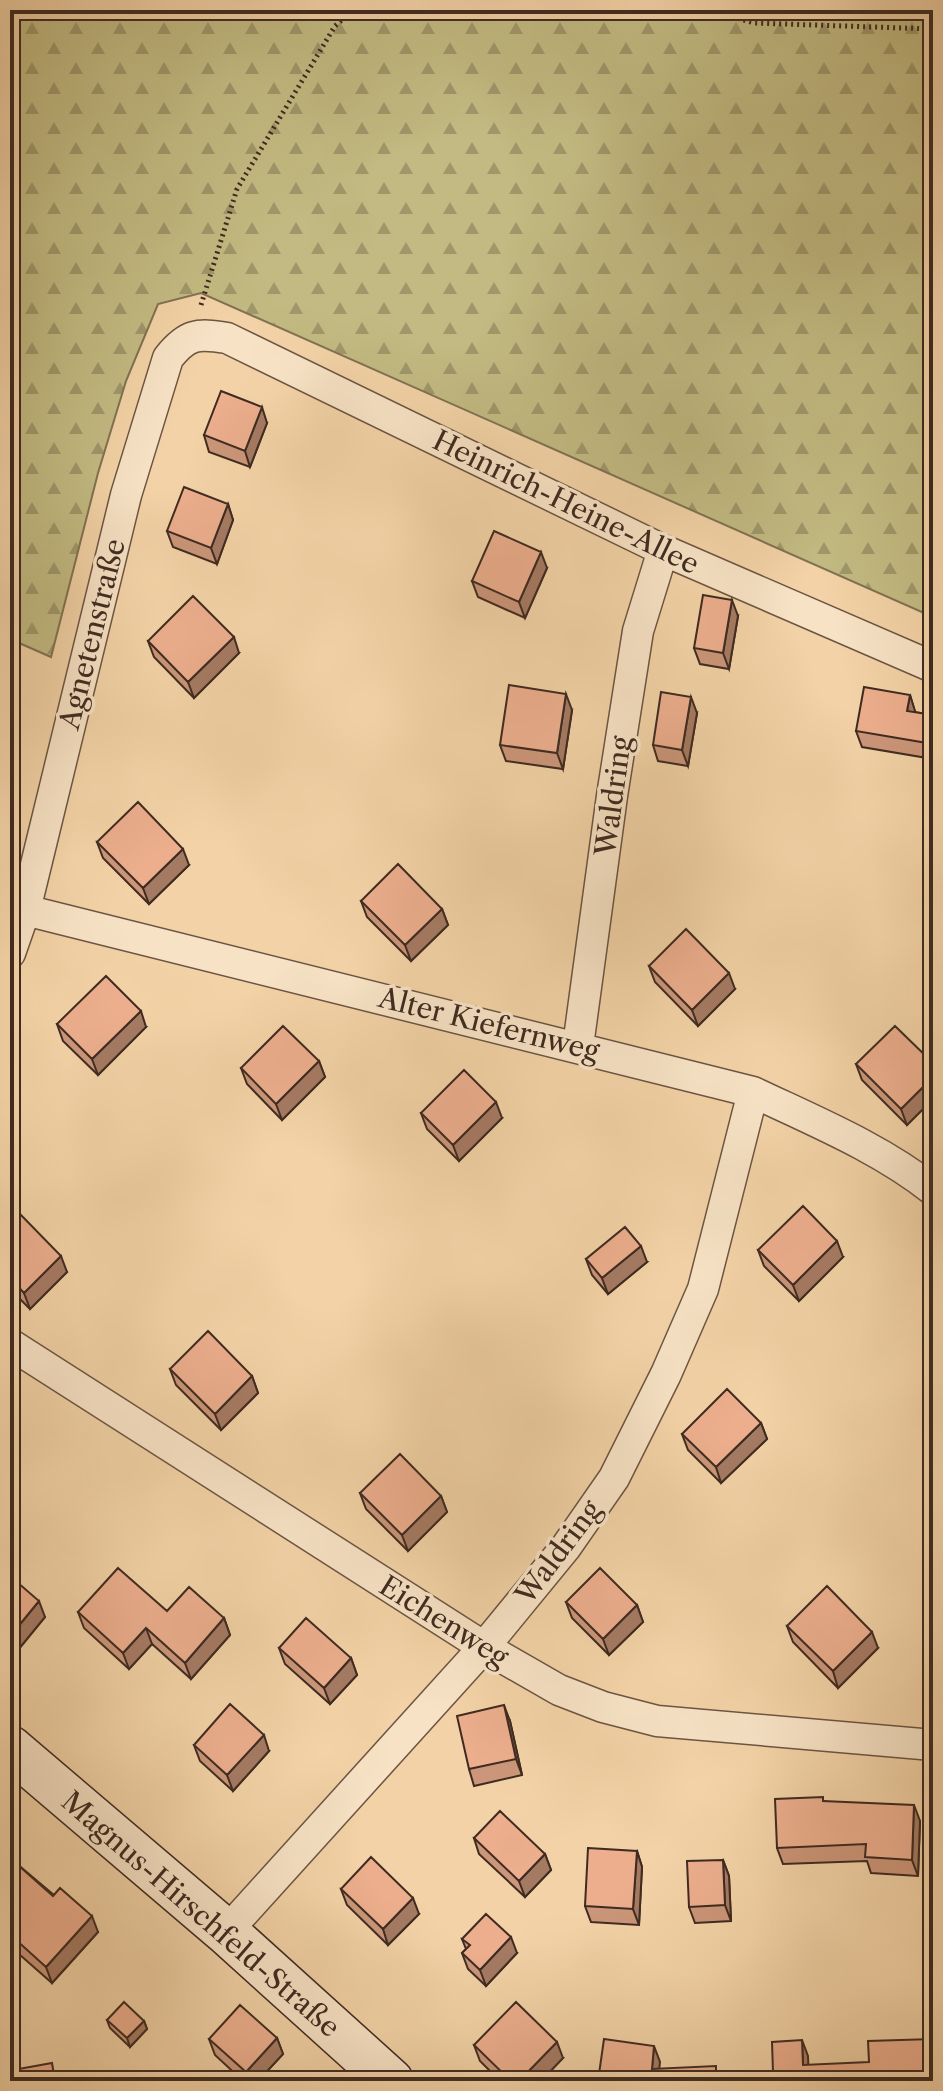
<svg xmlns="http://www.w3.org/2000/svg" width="943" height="2091" font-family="'Libre Caslon Text',serif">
<defs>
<pattern id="forest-firs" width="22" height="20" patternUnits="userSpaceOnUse" patternTransform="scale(2)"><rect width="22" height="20" fill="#c2ba82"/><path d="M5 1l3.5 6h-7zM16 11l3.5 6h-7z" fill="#9f976a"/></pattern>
</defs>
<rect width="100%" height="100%" fill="#f2d2a6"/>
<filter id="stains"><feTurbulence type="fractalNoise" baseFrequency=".0025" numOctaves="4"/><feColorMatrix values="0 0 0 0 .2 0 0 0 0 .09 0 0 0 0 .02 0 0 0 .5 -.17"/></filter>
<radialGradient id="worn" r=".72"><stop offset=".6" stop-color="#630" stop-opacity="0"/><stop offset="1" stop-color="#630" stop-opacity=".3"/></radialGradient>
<path fill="url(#forest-firs)" stroke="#807252" stroke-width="2" d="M10 10H933V617L201 293 158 304 126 381 98 473 51 657 10 639Z"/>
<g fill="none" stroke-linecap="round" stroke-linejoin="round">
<defs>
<path id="street" d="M25 910 753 1092C814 1121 880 1148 933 1190
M10 953 25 910 126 495 168 358C187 334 197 333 227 338L663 550 933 667
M578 1046 612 796 638 631 663 550
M10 1344 484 1647 559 1690 603 1707 657 1721 933 1745
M226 1932 484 1647 566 1547 614 1478 666 1374 703 1289 753 1092"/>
<path id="secondary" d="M10 1748 226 1932 391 2081"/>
</defs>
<use href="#street" stroke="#6c5542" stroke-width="33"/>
<use href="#secondary" stroke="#3f2b21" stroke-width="47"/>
<path stroke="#3f2b21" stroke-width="5" stroke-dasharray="2 4" stroke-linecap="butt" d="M709 10 754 23 933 29
M201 305 237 189 335 26 353 10"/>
<use href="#street" stroke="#f7e2c5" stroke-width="30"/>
<use href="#secondary" stroke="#f7e2c5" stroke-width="44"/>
</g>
<path fill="#cb9679" stroke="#3f2b21" stroke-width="2" d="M267 423 250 467 209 452 204 435Z
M228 504 233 520 217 564 173 547 167 531Z
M547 568 525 618 478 597 472 581Z
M738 616 729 669 700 664 694 648Z
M148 641 239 653 194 698 154 657Z
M910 695 915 712 933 715V759L862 747 856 731Z
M572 710 563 769 506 761 500 745Z
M697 713 688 766 658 761 653 745Z
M97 842 189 865 149 904 103 858Z
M361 901 442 909 448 925 411 961 367 917Z
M649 966 735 989 698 1026 655 982Z
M57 1024 146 1027 98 1075 63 1041Z
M319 1061 325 1077 282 1120 247 1084 241 1068Z
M933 1063V1099L907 1125 862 1080 856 1064Z
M421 1113 502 1118 459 1161 427 1129Z
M10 1222 67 1272 30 1309 10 1289Z
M758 1250 843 1257 799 1301 764 1266Z
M586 1259 647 1262 608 1294 592 1275Z
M170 1369 252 1376 258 1393 221 1430 176 1385Z
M761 1423 767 1439 721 1483 688 1450 682 1434Z
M360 1493 441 1496 447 1512 408 1551 366 1509Z
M10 1576 45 1617 18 1650 10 1643Z
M566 1602 637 1605 643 1622 609 1655 572 1618Z
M167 1611 224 1618 230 1635 191 1679 152 1644 129 1669 84 1628 78 1612Z
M787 1626 878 1648 838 1688 793 1642Z
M279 1648 351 1658 357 1675 330 1704 285 1664Z
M510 1721 522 1775 474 1786 469 1769Z
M194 1745 269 1751 233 1791 200 1761Z
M824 1801 920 1821 918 1876 871 1873 867 1861 783 1864 777 1848Z
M474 1838 545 1854 551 1870 525 1897 479 1854Z
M637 1851 642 1867 639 1925 591 1922 585 1906Z
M10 1858 98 1932 52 1983 20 1955 16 1942 10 1937Z
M723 1860 729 1876 731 1921 695 1923 689 1907Z
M341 1889 419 1914 388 1945 347 1905Z
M462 1939 517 1953 486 1986 468 1969 462 1953 466 1949Z
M107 2020 144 2021 147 2029 130 2047 110 2028Z
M277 2038 283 2054 258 2081H243L215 2055 209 2039Z
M474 2045 563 2058 541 2081H500L480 2061Z"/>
<path fill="#a57a63" stroke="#3f2b21" stroke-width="2" d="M262 407 267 423 250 467 245 451Z
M228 504 233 520 217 564 211 548Z
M541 552 547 568 525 618 519 602Z
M732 600 738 616 729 669 723 653Z
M234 637 239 653 194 698 188 682Z
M11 672 16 688 10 705V674Z
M566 694 572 710 563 769 557 753Z
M910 695 915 711 913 727 907 711Z
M691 697 697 713 688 766 682 750Z
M183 849 189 865 149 904 143 888Z
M442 909 448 925 411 961 405 945Z
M729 973 735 989 698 1026 692 1010Z
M141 1011 146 1027 98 1075 92 1059Z
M319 1061 325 1077 282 1120 276 1104Z
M933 1077V1099L907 1125 901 1109Z
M496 1102 502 1118 459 1161 453 1145Z
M837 1241 843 1257 799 1301 793 1285Z
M641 1246 647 1262 608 1294 602 1278Z
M61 1256 67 1272 30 1309 24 1293Z
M252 1376 258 1393 221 1430 215 1414Z
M761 1423 767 1439 721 1483 716 1467Z
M441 1496 447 1512 408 1551 402 1535Z
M39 1601 45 1617 18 1650 12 1634Z
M637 1605 643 1622 609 1655 603 1639Z
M224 1618 230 1635 191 1679 185 1663Z
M146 1628 152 1644 129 1669 123 1653Z
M872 1632 878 1648 838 1688 833 1671Z
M351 1658 357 1675 330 1704 324 1688Z
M504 1705 510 1721 522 1775 516 1759Z
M264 1735 269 1751 233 1791 227 1775Z
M914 1805 920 1821 918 1876 912 1860Z
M637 1851 642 1867 639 1925 633 1909Z
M545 1854 551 1870 525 1897 519 1881Z
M723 1860 729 1876 731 1921 725 1905Z
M413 1898 419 1914 388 1945 383 1929Z
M92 1916 98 1932 52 1983 46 1967Z
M511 1937 517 1953 486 1986 480 1970Z
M144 2021 147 2029 130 2047 127 2038Z
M277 2038 283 2054 258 2081H249L246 2072Z
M802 2040 808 2056 809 2081 803 2065Z
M557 2042 563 2058 541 2081H519Z
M654 2046 660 2062 658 2081 652 2069Z"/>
<path fill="#ecae8d" stroke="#3f2b21" stroke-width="2" d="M221 391 262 407 245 451 204 435Z
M184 487 228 504 211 548 167 531Z
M494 531 541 552 519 602 472 581Z
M703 595 732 600 723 653 694 648Z
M193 596 234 637 188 682 148 641Z
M509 685 566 694 557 753 500 745Z
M864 687 910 695 907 711 933 715V744L856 731Z
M661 692 691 697 682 750 653 745Z
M138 802 183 849 143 888 97 842Z
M398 864 442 909 405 945 361 901Z
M686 929 729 973 692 1010 649 966Z
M106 976 141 1011 92 1059 57 1024Z
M283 1026 319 1061 276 1104 241 1068Z
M895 1026 933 1063V1077L901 1109 856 1064Z
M464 1070 496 1102 453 1145 421 1113Z
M803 1206 837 1241 793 1285 758 1250Z
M19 1213 61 1256 24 1293 10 1278V1222Z
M625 1227 641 1246 602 1278 586 1259Z
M208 1331 252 1376 215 1414 170 1369Z
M727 1389 761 1423 716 1467 682 1434Z
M400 1454 441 1496 402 1535 360 1493Z
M118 1568 167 1611 189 1587 224 1618 185 1663 146 1628 123 1653 78 1612Z
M600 1568 637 1605 603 1639 566 1602Z
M10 1576 39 1601 12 1634 10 1632Z
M827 1586 872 1632 833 1671 787 1626Z
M306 1618 351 1658 324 1688 279 1648Z
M230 1704 264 1735 227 1775 194 1745Z
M504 1705 516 1759 469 1769 457 1716Z
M823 1797V1801L914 1805 912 1860 865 1857 866 1844 777 1848 775 1799Z
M500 1811 545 1854 519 1881 474 1838Z
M588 1848 637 1851 633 1909 585 1906Z
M371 1857 413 1898 383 1929 341 1889Z
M10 1858 53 1896 60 1888 92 1916 46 1967 15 1939 19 1934 10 1926Z
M723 1860 725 1905 689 1907 687 1861Z
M486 1914 511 1937 480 1970 462 1953 470 1945 462 1939Z
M124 2002 144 2021 127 2038 107 2020Z
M516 2002 557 2042 519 2081H511L474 2045Z
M240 2005 277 2038 246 2072 209 2039Z
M604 2039 654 2046 652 2069 716 2066V2075L773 2072 772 2042 802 2040 803 2065 869 2062 868 2041 933 2039V2081H598Z
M52 2063 55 2081H15L13 2070Z
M316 2075 325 2081H261Z"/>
<g text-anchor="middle" stroke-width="7" stroke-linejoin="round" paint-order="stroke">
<g font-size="28" fill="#3f2b21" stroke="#f7e2c5">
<text transform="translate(566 502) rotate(26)" y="10">Heinrich-Heine-Allee</text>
<text transform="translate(92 634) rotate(-76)" y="10">Agnetenstraße</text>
<text transform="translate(613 796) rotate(-82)" y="10">Waldring</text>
<text transform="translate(489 1024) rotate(14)" y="10">Alter Kiefernweg</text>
<text transform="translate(558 1552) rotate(-53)" y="10">Waldring</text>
<text transform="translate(444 1621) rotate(32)" y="10">Eichenweg</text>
<text transform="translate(201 1914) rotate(41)" y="10">Magnus-Hirschfeld-Straße</text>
</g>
</g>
<rect width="943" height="2091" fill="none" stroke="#f2d2a6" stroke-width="40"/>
<rect x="12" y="12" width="919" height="2067" fill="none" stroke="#3f2b21" stroke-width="4"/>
<rect x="20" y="20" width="903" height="2051" fill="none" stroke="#3f2b21" stroke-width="2"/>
<rect width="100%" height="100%" filter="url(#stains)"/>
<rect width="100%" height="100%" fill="url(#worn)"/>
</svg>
